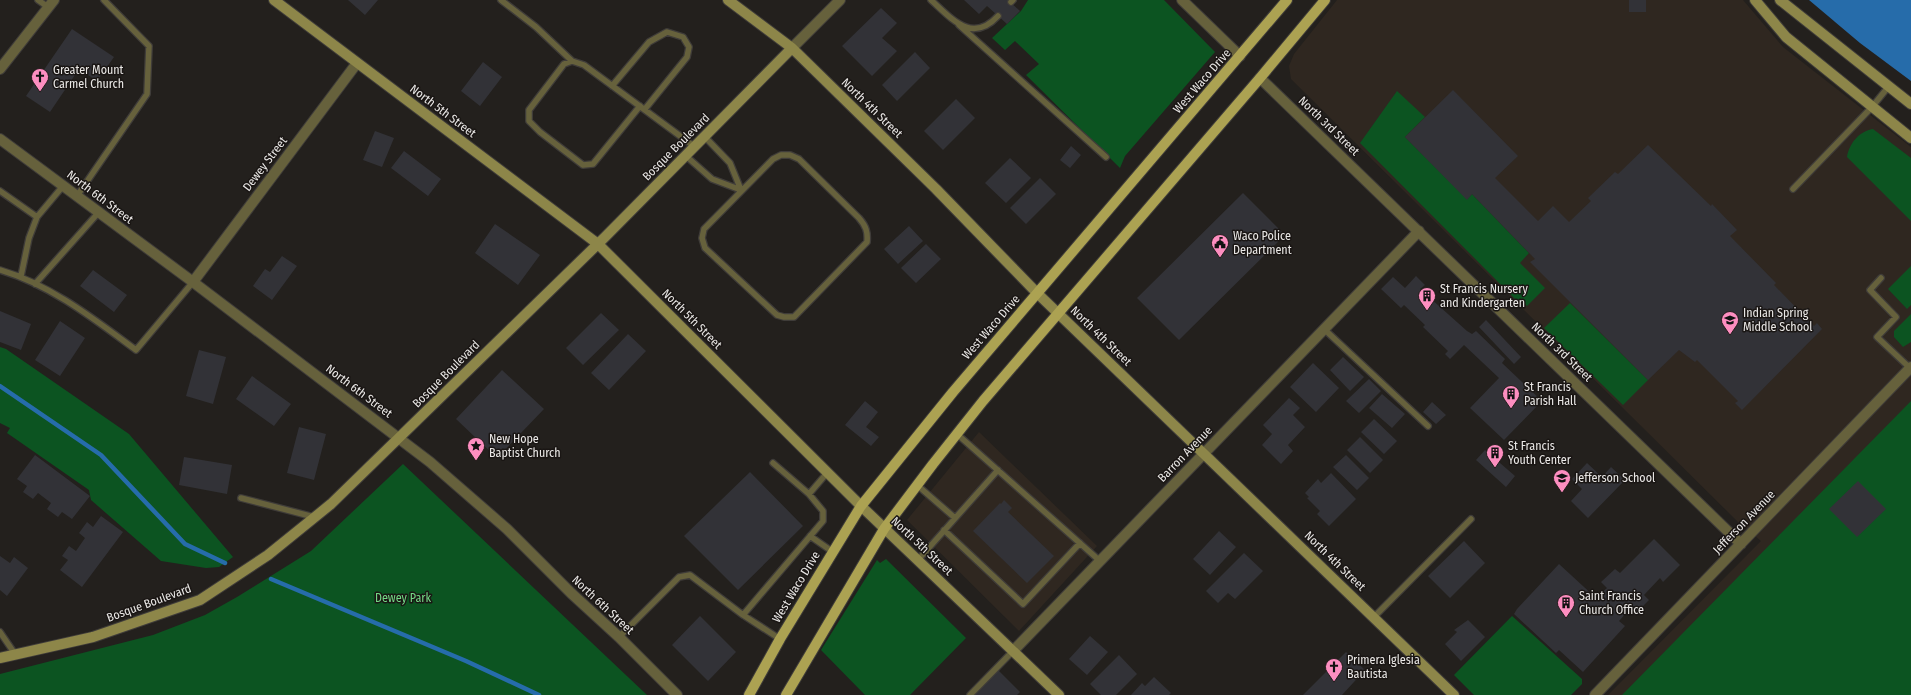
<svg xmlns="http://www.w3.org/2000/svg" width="1911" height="695" font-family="'Fira Sans Condensed',sans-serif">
<rect width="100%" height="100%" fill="#23201d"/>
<path fill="#2f2720" d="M1337 0H1743L1783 47 1911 147V695H1608L1761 541 1738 522 1291 79 1289 66 1294 54Z
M979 432 1097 546 1019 631 907 520Z"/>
<path fill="#0c5421" d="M1028 0H1164L1215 52 1125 156 1120 168 1026 75 1039 64 1015 41 1005 50 992 38 1021 11Z
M1397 91 1425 117 1405 137 1467 199 1472 194 1529 253 1520 263 1545 288 1527 306 1523 302 1521 305 1360 143Z
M1873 129 1911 158V221L1847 157C1849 144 1859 131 1873 129Z
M1911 266V305L1907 309 1888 289Z
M1570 303 1648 380 1623 405 1544 328Z
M1911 314V342L1903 347 1894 337V331Z
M0 347 6 349 129 434 233 557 219 567 206 568 161 561 91 500 89 490 7 433 10 428 0 423Z
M1911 401V695H1622Z
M403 464 647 695H0V674L153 635 205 615 237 597 311 551Z
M886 559 966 638 910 695H865L821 650 877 560 880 563Z
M1512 616 1582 679V684L1571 695H1474L1454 675Z"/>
<path fill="#266caa" d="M1809 0H1911V81L1860 43Z"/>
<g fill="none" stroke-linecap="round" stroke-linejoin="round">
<path stroke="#266caa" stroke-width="4.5" d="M0 386 101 455 185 544 225 563
M271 579 466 661 539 695"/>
</g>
<path fill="#323237" d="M348 0H378L365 15Z
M964 0H1008L1020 11 1007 24 987 6 979 14Z
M1629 0H1646V12H1629Z
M881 8 897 23 882 38 897 51 872 76 842 46Z
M72 29 114 57 97 81 79 69 50 112 26 96Z
M915 52 930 68 897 101 882 85Z
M483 62 502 77 480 106 461 91Z
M1453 90 1518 156 1495 178 1538 221 1553 206 1569 222 1591 201 1588 198 1615 172 1618 174 1648 145 1711 206 1712 204 1737 230 1730 236 1776 283 1774 285 1814 326 1817 323 1822 329 1742 410 1735 403 1738 401 1697 360 1695 362 1679 350 1648 380 1530 262 1535 259 1472 194 1467 200 1405 137Z
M956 99 975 118 943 150 924 131Z
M375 131 394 138 382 167 363 160Z
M1071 146 1081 155 1070 168 1060 160Z
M404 151 441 179 428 196 391 168Z
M1010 158 1031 178 1006 203 985 183Z
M1040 178 1056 194 1026 224 1010 208Z
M1243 193 1285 235 1179 340 1137 298Z
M495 224 540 255 518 285 475 253Z
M909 226 923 241 898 264 884 249Z
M926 244 941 259 916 283 901 268Z
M282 256 297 266 272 300 253 286 265 269 270 272Z
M93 270 127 295 114 312 80 286Z
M1416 276 1425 285 1420 289 1467 331 1472 334 1476 331 1505 359 1502 363 1542 401 1504 440 1470 408 1499 378 1464 345 1450 359 1445 354 1448 351 1423 327 1425 325 1404 305 1401 308 1381 289 1393 277 1405 288Z
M0 311 31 324 21 350 0 342Z
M601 313 619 330 583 365 566 348Z
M1486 320 1521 357 1514 364 1479 327Z
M60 321 85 338 60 376 35 360Z
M628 334 646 351 609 390 591 373Z
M199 350 226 357 213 404 186 396Z
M1343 357 1364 377 1350 391 1330 370Z
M1313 363 1339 388 1316 412 1290 387Z
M502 370 544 409 497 458 456 419Z
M252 376 291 404 274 426 236 399Z
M1369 379 1381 391 1359 413 1346 401Z
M1382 394 1405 414 1392 428 1369 408Z
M1289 398 1300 408 1293 415 1305 427 1288 445 1293 451 1281 464 1262 445 1272 434 1263 425Z
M865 401 878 412 866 427 879 437 871 446 845 425Z
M1432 402 1446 415 1436 424 1423 412Z
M1374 419 1397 441 1384 454 1361 432Z
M299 427 326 434 314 480 287 473Z
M1360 437 1383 460 1370 473 1347 450Z
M1485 450 1515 476 1506 487 1476 460Z
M35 455 90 496 72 519 62 512 58 517 47 509 51 503 38 493 33 499 23 492 27 486 17 479Z
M1346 455 1369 478 1357 490 1333 467Z
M184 457 232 465 227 494 179 485Z
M1587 463 1602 477 1611 467 1625 480 1588 518 1571 501 1582 489 1572 479Z
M750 472 803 526 738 590 684 536Z
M1331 473 1356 499 1329 526 1317 514 1320 511 1307 498 1309 497 1305 493 1318 479 1321 483Z
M1858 481 1886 509 1857 537 1829 509Z
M1004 500 1012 508 1008 512 1054 556 1027 583 973 531 1000 503 1001 504Z
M101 516 123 532 82 587 60 570 68 560 62 556 69 546 76 551 85 538 79 533 87 522 93 527Z
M1219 531 1236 547 1210 575 1193 559Z
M1654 539 1680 565 1663 582 1660 578 1644 595 1649 600 1634 615 1629 610 1619 621 1625 626 1583 672 1559 650 1556 653 1514 614 1517 609 1559 564 1596 598 1607 588 1601 582 1615 569 1620 573Z
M1464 541 1485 563 1450 598 1428 576Z
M1244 553 1263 571 1235 599 1228 593 1218 603 1206 591Z
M0 556 10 563 14 557 28 568 7 596 0 590Z
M700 616 736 652 708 681 672 645Z
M1468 620 1485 637 1461 661 1445 644 1457 632 1454 630Z
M1090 636 1108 652 1087 675 1069 659Z
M1346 652 1365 670 1342 695H1303Z
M1119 655 1137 674 1116 695H1101L1090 684Z
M998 670 1020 692 1017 695H974Z
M1154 677 1171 693 1169 695H1131L1142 683 1145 686Z"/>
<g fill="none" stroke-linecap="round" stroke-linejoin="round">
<defs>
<path id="lane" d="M38 0 48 7
M501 0 536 27 572 61
M931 0C952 19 972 44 998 16
M1011 2 1013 0
M959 25 1106 157
M612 86 649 42 667 32 683 37 689 47 687 57 645 109
M640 106 593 164 583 165 540 132 529 121V110L564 64 572 61 584 65 695 147
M705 137 730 163 741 190
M781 155H790L799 159 859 218C866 226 868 232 867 242L794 317H784L777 315 705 248 702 238 704 229 773 159Z
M686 156 712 179 741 190
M1793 189 1872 107 1889 86
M0 191 37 217 29 238 21 276
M77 196 147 94 149 46 104 0
M37 217 63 186
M0 270C51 285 94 319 136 350L193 282
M1881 278 1870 290 1896 317 1877 337 1910 368
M35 284 99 212
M1324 329 1428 426
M957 434 1100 561
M917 485 955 518
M809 494 827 473
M241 498 314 517
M944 530 1023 604 1080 543
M810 536 833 552
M918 560 998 470
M743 615 823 521V511L809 494 773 463
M1374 617 1471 519
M0 632 15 654
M619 637 679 577 690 575 743 615 780 639
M970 695 1014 650"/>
<path id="street" d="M1182 0 1240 56
M792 48 840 0
M0 69 54 0
M1260 78 1741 544
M0 139 193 282 430 462 507 529 571 593 619 637 677 695
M193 282 357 63
M1014 650 1419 231
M1595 695 1911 367"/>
<path id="secondary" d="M274 0 598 244 861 506 1059 695
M728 0 792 48 936 189 1037 293 1454 695
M1755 0 1786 37 1911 138
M1780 0 1911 104
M0 658 93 637 200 600 268 555 331 504 605 237 792 48"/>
<path id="primary" d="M749 695 780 639 861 506 953 392 1287 0
M786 695 884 529 933 464 983 401 1260 78 1325 0"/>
</defs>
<use href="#lane" stroke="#3f3c39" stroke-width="8"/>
<use href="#street" stroke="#3f3c39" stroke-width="12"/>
<use href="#secondary" stroke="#3f3c39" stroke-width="12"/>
<use href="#primary" stroke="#3f3c39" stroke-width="12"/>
<use href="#lane" stroke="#66613c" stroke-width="5.5"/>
<use href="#street" stroke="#66613c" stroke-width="10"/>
<use href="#secondary" stroke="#8d8649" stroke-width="10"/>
<use href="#primary" stroke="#aca252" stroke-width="10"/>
</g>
<defs>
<symbol id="church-pin" viewBox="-11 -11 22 30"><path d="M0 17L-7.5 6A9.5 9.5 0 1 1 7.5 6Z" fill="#fd8ec0" stroke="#1a1614"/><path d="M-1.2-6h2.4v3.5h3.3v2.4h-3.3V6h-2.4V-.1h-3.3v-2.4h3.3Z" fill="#111"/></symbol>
<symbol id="civic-pin" viewBox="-11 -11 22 30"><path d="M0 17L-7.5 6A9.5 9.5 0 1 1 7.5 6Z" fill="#fd8ec0" stroke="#1a1614"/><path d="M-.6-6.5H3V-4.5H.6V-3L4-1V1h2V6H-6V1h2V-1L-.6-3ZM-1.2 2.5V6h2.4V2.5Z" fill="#111"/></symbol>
<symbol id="building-pin" viewBox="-11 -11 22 30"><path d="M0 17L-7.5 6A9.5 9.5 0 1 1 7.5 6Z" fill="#fd8ec0" stroke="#1a1614"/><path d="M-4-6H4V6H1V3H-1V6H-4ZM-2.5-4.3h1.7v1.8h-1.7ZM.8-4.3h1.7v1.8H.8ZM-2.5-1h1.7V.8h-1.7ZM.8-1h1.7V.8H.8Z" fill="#111"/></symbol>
<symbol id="school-pin" viewBox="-11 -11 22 30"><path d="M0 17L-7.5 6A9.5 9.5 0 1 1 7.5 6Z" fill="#fd8ec0" stroke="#1a1614"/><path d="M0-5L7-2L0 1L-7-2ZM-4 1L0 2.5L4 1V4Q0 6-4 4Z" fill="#111"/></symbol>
<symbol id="sight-pin" viewBox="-11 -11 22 30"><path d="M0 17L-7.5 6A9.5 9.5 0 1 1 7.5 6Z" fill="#fd8ec0" stroke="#1a1614"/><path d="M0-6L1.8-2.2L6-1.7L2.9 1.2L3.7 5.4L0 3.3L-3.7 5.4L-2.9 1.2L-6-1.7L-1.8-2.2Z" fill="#111"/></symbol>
</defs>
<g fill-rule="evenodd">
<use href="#church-pin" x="30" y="67" width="20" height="27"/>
<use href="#civic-pin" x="1210" y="233" width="20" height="27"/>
<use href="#building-pin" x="1417" y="286" width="20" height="27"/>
<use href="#school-pin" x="1720" y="310" width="20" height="27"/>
<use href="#building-pin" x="1501" y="384" width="20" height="27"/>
<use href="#sight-pin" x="466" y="436" width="20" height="27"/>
<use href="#building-pin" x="1485" y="443" width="20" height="27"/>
<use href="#school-pin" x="1552" y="468" width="20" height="27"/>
<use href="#building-pin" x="1556" y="593" width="20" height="27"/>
<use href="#church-pin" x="1324" y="657" width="20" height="27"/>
</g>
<g text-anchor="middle" stroke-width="3" stroke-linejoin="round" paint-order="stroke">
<g font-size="12" fill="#eae8e6" stroke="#1a1614" text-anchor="start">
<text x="53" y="74">Greater Mount<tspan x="53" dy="14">Carmel Church</tspan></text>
<text x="1233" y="240">Waco Police<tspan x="1233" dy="14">Department</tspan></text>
<text x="1440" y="293">St Francis Nursery<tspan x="1440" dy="14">and Kindergarten</tspan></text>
<text x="1743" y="317">Indian Spring<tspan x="1743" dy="14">Middle School</tspan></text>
<text x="1524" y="391">St Francis<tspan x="1524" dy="14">Parish Hall</tspan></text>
<text x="489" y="443">New Hope<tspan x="489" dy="14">Baptist Church</tspan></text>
<text x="1508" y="450">St Francis<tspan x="1508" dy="14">Youth Center</tspan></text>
<text x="1575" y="482">Jefferson School</text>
<text x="1579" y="600">Saint Francis<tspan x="1579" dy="14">Church Office</tspan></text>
<text x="1347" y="664">Primera Iglesia<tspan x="1347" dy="14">Bautista</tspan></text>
</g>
<g font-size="12" fill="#eae8e6" stroke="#1a1614">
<text transform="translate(1202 81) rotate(-49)" y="4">West Waco Drive</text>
<text transform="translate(872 108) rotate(44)" y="4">North 4th Street</text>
<text transform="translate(443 111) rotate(37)" y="4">North 5th Street</text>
<text transform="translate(1329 126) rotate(44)" y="4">North 3rd Street</text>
<text transform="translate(676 147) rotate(-45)" y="4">Bosque Boulevard</text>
<text transform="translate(265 164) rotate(-53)" y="4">Dewey Street</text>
<text transform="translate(100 197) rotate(37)" y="4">North 6th Street</text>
<text transform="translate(692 319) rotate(45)" y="4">North 5th Street</text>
<text transform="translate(991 327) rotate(-49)" y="4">West Waco Drive</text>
<text transform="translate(1101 336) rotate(44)" y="4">North 4th Street</text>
<text transform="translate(1562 352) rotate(44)" y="4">North 3rd Street</text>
<text transform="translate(446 374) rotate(-45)" y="4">Bosque Boulevard</text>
<text transform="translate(359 391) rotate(37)" y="4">North 6th Street</text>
<text transform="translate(1185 454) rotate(-46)" y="4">Barron Avenue</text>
<text transform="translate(1744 522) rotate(-46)" y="4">Jefferson Avenue</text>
<text transform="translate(922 546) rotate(43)" y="4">North 5th Street</text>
<text transform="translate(1335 561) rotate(44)" y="4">North 4th Street</text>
<text transform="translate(796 587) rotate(-59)" y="4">West Waco Drive</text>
<text transform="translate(149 603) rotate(-20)" y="4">Bosque Boulevard</text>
<text transform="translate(603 605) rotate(43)" y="4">North 6th Street</text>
</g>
<g font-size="12" fill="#74d986" stroke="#1a1614">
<text x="403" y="602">Dewey Park</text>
</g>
</g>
</svg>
